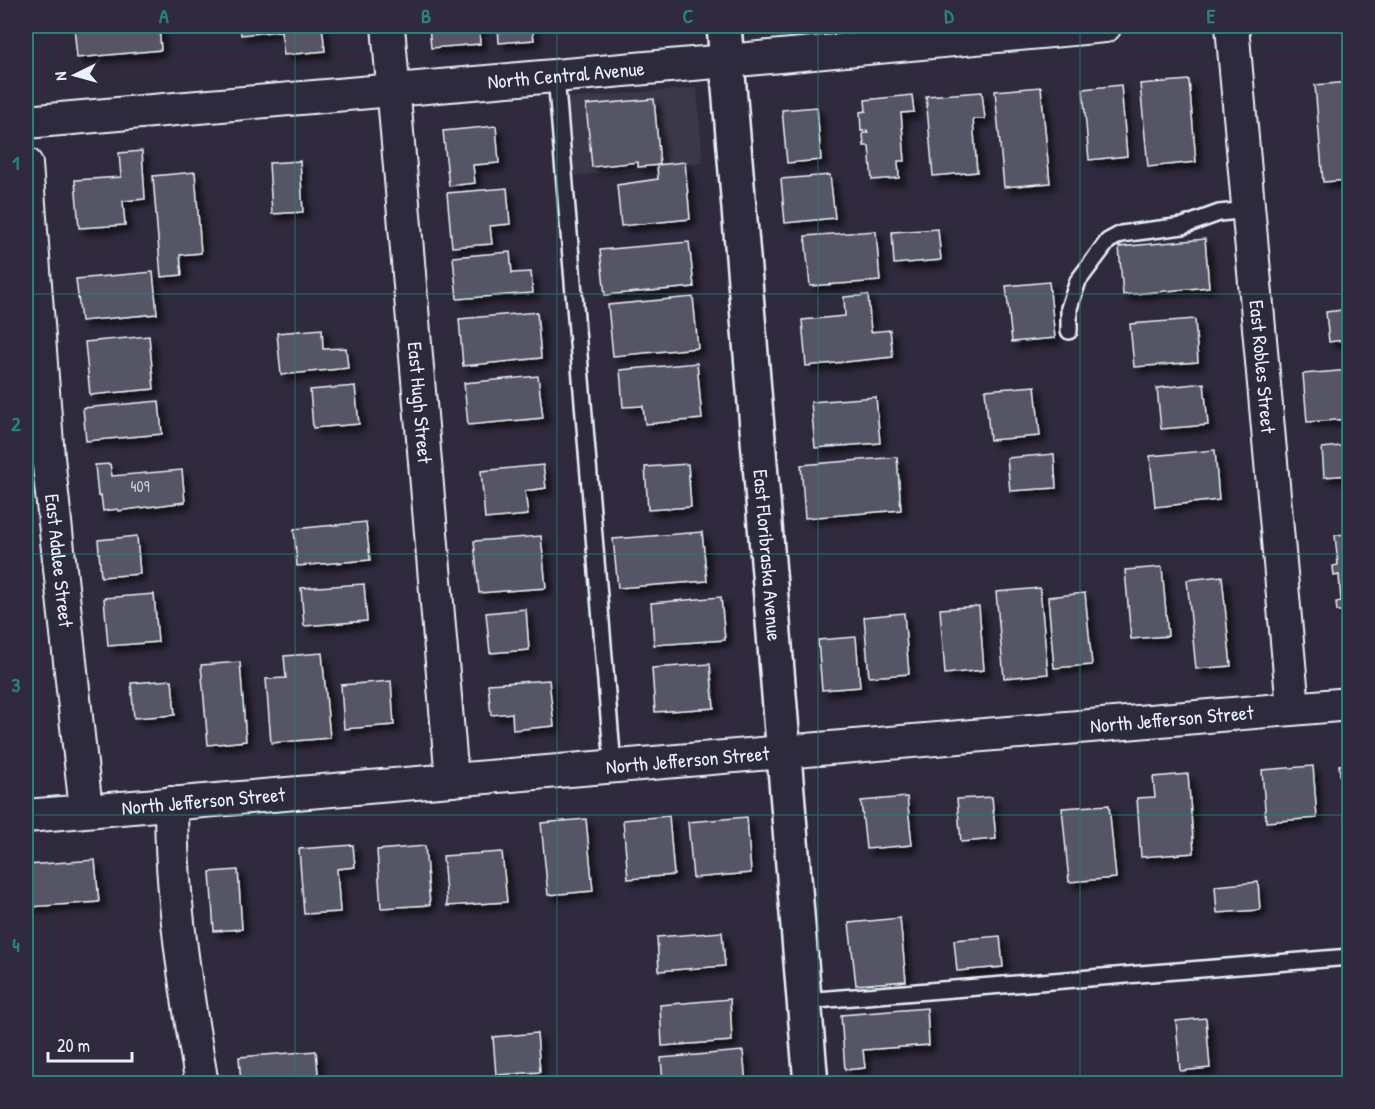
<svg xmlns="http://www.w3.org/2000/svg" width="1375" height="1109" font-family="'Patrick Hand',sans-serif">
<defs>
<filter id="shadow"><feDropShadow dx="5.5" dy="5.5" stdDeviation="3" flood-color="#0009"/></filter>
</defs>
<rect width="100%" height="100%" fill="#2f2a3d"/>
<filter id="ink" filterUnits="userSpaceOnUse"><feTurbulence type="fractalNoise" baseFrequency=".0167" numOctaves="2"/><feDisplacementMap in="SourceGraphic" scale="12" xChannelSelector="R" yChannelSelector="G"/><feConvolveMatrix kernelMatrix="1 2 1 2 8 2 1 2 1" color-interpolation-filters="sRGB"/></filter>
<g filter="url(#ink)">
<path fill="#3b3749" d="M697 88 703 163 565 177 558 99Z"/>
<path fill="#575565" stroke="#e8f1f8" stroke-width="1.5" filter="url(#shadow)" d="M74 26H159L161 50 77 58Z
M240 26H322L325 51 284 55 281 31 241 35Z
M429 26H479L480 44 431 48Z
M498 26H532L534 40 499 43Z
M1189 80 1196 162 1148 167 1140 84Z
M1350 82V180L1323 182 1315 85Z
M1121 85 1127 156 1089 160 1083 89Z
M1041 87 1050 183 1004 187 995 91Z
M982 92 985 119H973L977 172 933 176 926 96Z
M912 95 914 112 901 113 905 161H898L899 178 872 180 869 146H864L863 133H868L867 130 861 131 860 112 866 111 865 100Z
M654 99 660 165 638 167V162L592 167 586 105Z
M817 107 821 160 787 163 782 110Z
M496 126 499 163 473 165 475 183 449 186 443 131Z
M142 151 145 199 123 201 125 225 79 228 75 180 121 177 119 153Z
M300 161 303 212 272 214 269 163Z
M685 162 690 219 621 226 617 185 658 179 657 165Z
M195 172 201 253 180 255 182 275 161 277 153 176Z
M830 175 835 218 785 223 781 179Z
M507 188 510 224 490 226 492 244 452 247 447 193Z
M938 229 941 260 894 264 892 232Z
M876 231 880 281 810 286 805 236Z
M1205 239 1209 287 1123 295 1119 247Z
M689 242 694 287 605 295 600 250Z
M510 252 512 273 531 272 533 293 457 299 453 257Z
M153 272 157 314 81 321 76 279Z
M1049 282 1055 338 1012 342 1006 286Z
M868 295 871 332 890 330 893 357 806 366 802 320 845 316 844 297Z
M693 297 698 348 613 356 608 305Z
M1350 309V339L1329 342 1326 312Z
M537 312 541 358 463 366 459 319Z
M1195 319 1198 362 1134 367 1130 324Z
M322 329 323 349 346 348 348 368 281 375 277 333Z
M149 336 154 389 90 395 85 342Z
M697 363 702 419 645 424 643 406 623 407 620 370Z
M1350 370V419L1307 422 1303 374Z
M538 376 543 418 468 425 464 383Z
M1204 383 1208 425 1161 429 1157 388Z
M355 386 359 424 313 428 310 390Z
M1035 386 1040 436 990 440 985 390Z
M876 397 880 443 815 448 811 402Z
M159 401 162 434 86 441 83 408Z
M1350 445V475L1324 477 1322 448Z
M1215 450 1219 500 1155 507 1150 456Z
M1054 454 1056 488 1010 491 1007 458Z
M897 457 901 510 805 518 801 465Z
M110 464 112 476 182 470 185 502 118 511V509L103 511 101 495 98 496 95 465Z
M688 464 691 507 648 510 645 467Z
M543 465 546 488 525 491 528 515 485 519 481 471Z
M366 522 370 560 297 566 294 529Z
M702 532 707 581 618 588 613 539Z
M1350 534V640L1344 641 1342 611H1337L1336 602 1341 601 1339 575 1334 576 1333 566 1338 565 1335 535Z
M137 536 140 574 101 577 98 540Z
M541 536 546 588 479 593 474 541Z
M1162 567 1168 636 1131 639 1125 570Z
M1222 576 1231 666 1196 669 1187 580Z
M364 584 367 621 304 626 301 588Z
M1040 588 1048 674 1004 678 996 592Z
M1085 593 1092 665 1054 668 1048 597Z
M154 594 158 642 108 646 104 598Z
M721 597 725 640 654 645 651 603Z
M979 606 984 670 945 674 940 609Z
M526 609 529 650 490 653 486 613Z
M904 613 909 674 869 677 864 617Z
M856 637 860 687 822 690 818 640Z
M322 653 330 738 271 743 266 679 286 678 284 656Z
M240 662 246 741 208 745 201 665Z
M710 664 714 708 655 712 652 668Z
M172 680 175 715 134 718 131 683Z
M549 680 554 726 513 730 512 713 491 715 488 684Z
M391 681 394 725 344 729 341 685Z
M1350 764V827H1346L1339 765Z
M1313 766 1317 818 1266 822 1262 770Z
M1188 774 1194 853 1141 857 1137 798 1155 797 1153 777Z
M907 797 912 845 866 849 861 801Z
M992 797 996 839 961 842 957 799Z
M1109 805 1116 878 1069 882 1062 808Z
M669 816 674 875 628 879 623 820Z
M747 817 751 873 693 878 688 822Z
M586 819 593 891 548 895 541 823Z
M353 845 355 867 337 869 340 912 304 914 299 849Z
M425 846 430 905 381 908 377 850Z
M502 852 507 902 447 906 443 856Z
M95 860 99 902 30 907 27 865Z
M238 870 242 929 214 931 210 872Z
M1258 882 1260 910 1217 913 1215 886Z
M900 918 906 981 856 985 849 923Z
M722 932 725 966 659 971 657 937Z
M1000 936 1003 967 957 971 954 940Z
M730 999 732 1041 662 1046 660 1005Z
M927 1008 929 1045 863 1050 865 1068 845 1070 841 1015Z
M1206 1018 1210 1068 1180 1071 1176 1021Z
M537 1033 540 1072 496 1075 493 1037Z
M316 1051 319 1084 241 1083 239 1057Z
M743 1051 746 1084H663L661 1058Z"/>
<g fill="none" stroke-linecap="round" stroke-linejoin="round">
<defs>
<path id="lane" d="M556 76 613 766
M1069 331V308L1078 281 1108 241 1121 234 1183 226 1219 213 1249 210
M26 459 48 457
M804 1001 1350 957"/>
<g id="street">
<path id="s1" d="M388 26 452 780"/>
<path id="s2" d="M1232 26 1293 708"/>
<path id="s3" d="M26 122 727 61 1105 26"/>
<path id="s4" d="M26 164 48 457 86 810"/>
<path d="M171 803C171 898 186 991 202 1084"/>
<path id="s5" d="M26 816 1350 704"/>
</g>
<g id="secondary">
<path id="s6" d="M724 26 811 1084"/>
</g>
</defs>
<use href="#lane" stroke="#e8f1f8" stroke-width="20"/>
<use href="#street" stroke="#e8f1f8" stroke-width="36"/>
<use href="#secondary" stroke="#e8f1f8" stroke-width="38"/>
<use href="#lane" stroke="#2f2a3d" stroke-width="15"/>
<use href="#street" stroke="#2f2a3d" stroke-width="32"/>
<use href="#secondary" stroke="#2f2a3d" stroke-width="33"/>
</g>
</g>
<path fill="none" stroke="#25827c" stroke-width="1.5" stroke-opacity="0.55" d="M295 26V1084M557 26V1084M818 26V1084M1080 26V1084M26 294H1350M26 554H1350M26 815H1350"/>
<g text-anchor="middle" stroke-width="4.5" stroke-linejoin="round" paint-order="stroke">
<g font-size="16" fill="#c4cad3">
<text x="140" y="492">409</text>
</g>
<g font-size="20" fill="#e8f1f8" stroke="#2f2a3d">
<text dy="7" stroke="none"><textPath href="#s3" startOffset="542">North Central Avenue</textPath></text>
<text dy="7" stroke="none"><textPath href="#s2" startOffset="342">East Robles Street</textPath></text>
<text dy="7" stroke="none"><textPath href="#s1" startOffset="378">East Hugh Street</textPath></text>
<text dy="7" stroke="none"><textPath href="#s6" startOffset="531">East Floribraska Avenue</textPath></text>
<text dy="7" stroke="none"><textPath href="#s4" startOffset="398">East Adalee Street</textPath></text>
<text dy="7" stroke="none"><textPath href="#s5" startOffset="1150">North Jefferson Street</textPath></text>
<text dy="7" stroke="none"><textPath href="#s5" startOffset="664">North Jefferson Street</textPath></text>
<text dy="7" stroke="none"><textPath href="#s5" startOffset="178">North Jefferson Street</textPath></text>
</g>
</g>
<rect width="1375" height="1109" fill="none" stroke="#2f2a3d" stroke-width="66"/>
<g transform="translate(75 75) rotate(265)" stroke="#2f2a3d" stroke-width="4.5" paint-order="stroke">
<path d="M0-4.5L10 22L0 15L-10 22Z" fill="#e8f1f8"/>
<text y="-9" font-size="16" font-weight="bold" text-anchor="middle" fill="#e8f1f8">N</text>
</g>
<path d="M48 1052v9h84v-9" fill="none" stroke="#e8f1f8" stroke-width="3"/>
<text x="57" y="1052" font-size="18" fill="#e8f1f8" stroke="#2f2a3d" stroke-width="4.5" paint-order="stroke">20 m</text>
<rect x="33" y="33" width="1309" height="1043" fill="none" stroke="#25827c" stroke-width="2"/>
<g font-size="20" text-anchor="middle" font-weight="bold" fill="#25827c">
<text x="164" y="23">A</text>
<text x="426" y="23">B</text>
<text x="688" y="23">C</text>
<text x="949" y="23">D</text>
<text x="1211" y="23">E</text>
<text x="16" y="170">1</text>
<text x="16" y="431">2</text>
<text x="16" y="692">3</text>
<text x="16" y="952">4</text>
</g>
</svg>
